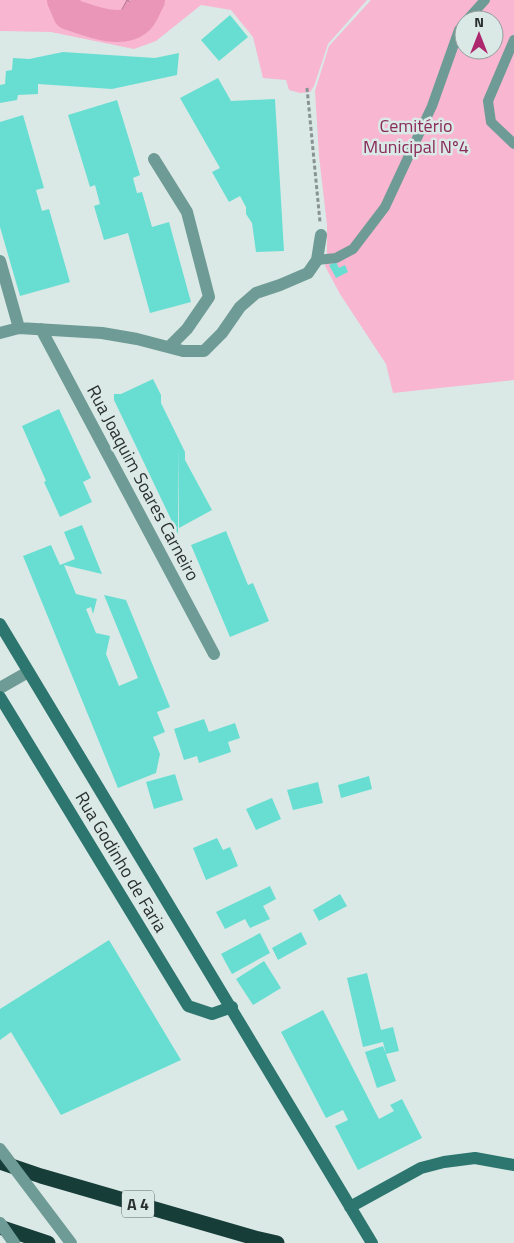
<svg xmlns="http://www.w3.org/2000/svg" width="514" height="1243" font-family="'Titillium Web',sans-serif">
<rect width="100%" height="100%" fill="#dae9e6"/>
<path fill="#f8b6d0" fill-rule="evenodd" d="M0 0H367L328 44 314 86 310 92 300 93 289 90 286 80 263 78 253 37 231 10 201 5 156 41 134 49 51 32 0 31Z
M371 0H514V380L393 393 386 364 340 294 325 266 327 253V225L319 156 315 91 329 46ZM464 20H494V50H464Z"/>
<path fill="#e996b8" stroke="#b0778f" d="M57 0H74L77 8 120 13 127 0 155 14 134 38 107 35 58 21 61 7Z"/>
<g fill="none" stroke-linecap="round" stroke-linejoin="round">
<path stroke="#e996b8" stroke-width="32" d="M63 0 69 14C88 20 119 34 137 20 143 16 145 6 149 0"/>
</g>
<path fill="#68ded2" d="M230 15 248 37 219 61 201 40Z
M63 52 155 58 179 53 177 75 112 89 38 84V94L18 95 17 100 0 103V85L5 84 6 71 12 70 13 58 29 59Z
M218 78 231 101 275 99 284 251 256 252 252 223 246 214V207L240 196 229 202 212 172 220 168 180 98Z
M117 100 140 175 133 178 137 193 142 192 152 227 169 222 191 302 150 313 128 233 104 240 94 206 100 204 95 185 90 187 68 115Z
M23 115 44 188 36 190 42 211 49 209 70 282 20 296 0 227V122Z
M336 262 339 268 345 265 348 272 336 278 329 265Z
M153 379 161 395V403L185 452V460L212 510 179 528V446L178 534 114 400V394H121Z
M59 409 91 478 83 482 92 502 60 517 44 482 46 481 22 426Z
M82 525 102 574 64 565 76 594 97 599 93 614 91 607 86 609 96 633 110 636 106 654 119 686 138 678 104 595 126 600 170 707 157 712 165 732 153 737 160 754 156 773 118 788 23 556 51 545 60 565 75 559 64 532Z
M226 531 248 585 253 583 269 621 230 637 191 545Z
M204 719 209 732 235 723 240 738 228 742 231 752 199 763 197 756 184 760 174 729Z
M175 774 183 800 154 809 146 782Z
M369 776 372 789 341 798 338 785Z
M318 782 323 803 293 810 287 790Z
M272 798 281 819 256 830 246 809Z
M217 838 223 850 230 847 238 866 206 880 193 848Z
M270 886 276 899 263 906 270 919 250 928 245 919 225 929 216 912Z
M340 894 347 906 319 921 313 910Z
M301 932 307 944 278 960 272 948Z
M260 933 270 953 232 974 221 954Z
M109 940 181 1060 61 1115 11 1032 0 1040V1009Z
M264 961 281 988 253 1005 236 979Z
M367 973 381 1030 393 1027 399 1051 386 1054 383 1042 363 1047 347 978Z
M323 1010 379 1119 394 1111 390 1105 402 1099 422 1138 358 1170 335 1126 348 1120 343 1110 326 1118 281 1032Z
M383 1046 396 1081 377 1088 365 1052Z"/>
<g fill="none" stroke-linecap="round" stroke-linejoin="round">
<path stroke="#899391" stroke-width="3" stroke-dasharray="4 2.5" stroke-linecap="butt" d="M307 88 320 222"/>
<path stroke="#6e9b95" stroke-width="10" d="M467 20 485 0
M514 40 488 101 491 122 514 144
M317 260 336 258 353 249 385 207 432 106 459 30 464 24"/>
<path stroke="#6e9b95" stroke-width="12" d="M154 159 187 212 209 297 187 329 169 347
M0 261 19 328
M41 329 214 654
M0 333 19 328 102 333 137 339 183 351H204L222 333 240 307 256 293 280 285 308 273 317 260 321 235"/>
<path stroke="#6e9b95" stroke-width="12" d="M0 688 28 672"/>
<path stroke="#2c766f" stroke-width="12" d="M0 624 372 1243
M0 697 188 1006 212 1014 232 1007
M350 1207 421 1168 444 1162 475 1158 514 1165"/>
<path stroke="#173d39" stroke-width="15" d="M0 1162 41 1176 255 1238 277 1243
M0 1227 48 1243"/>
<path stroke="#6e9b95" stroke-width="12" d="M0 1149 71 1243
M0 1223 14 1243"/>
</g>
<g text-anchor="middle" stroke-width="5" stroke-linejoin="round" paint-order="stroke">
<rect fill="#dae9e6" stroke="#5f6866" stroke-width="1" x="122" y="1190.5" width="32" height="27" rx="4"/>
<g font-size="16" font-weight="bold" fill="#2a302f">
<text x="138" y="1210">A 4</text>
</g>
<g font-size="18" fill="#8a2a59" stroke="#dae9e6">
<text x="416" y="132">Cemitério<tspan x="416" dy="21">Municipal Nº4</tspan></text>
</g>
<g font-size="18" fill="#2a302f" stroke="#dae9e6">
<text transform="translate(143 483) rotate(62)" y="6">Rua Joaquim Soares Carneiro</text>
<text transform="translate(121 862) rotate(59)" y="6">Rua Godinho de Faria</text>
</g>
</g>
<g transform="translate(479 35)"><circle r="24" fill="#dae9e6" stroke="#949f9d"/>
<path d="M0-4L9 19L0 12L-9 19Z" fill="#ad276e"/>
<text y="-8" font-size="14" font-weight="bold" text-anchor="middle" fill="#2a302f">N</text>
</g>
</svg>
